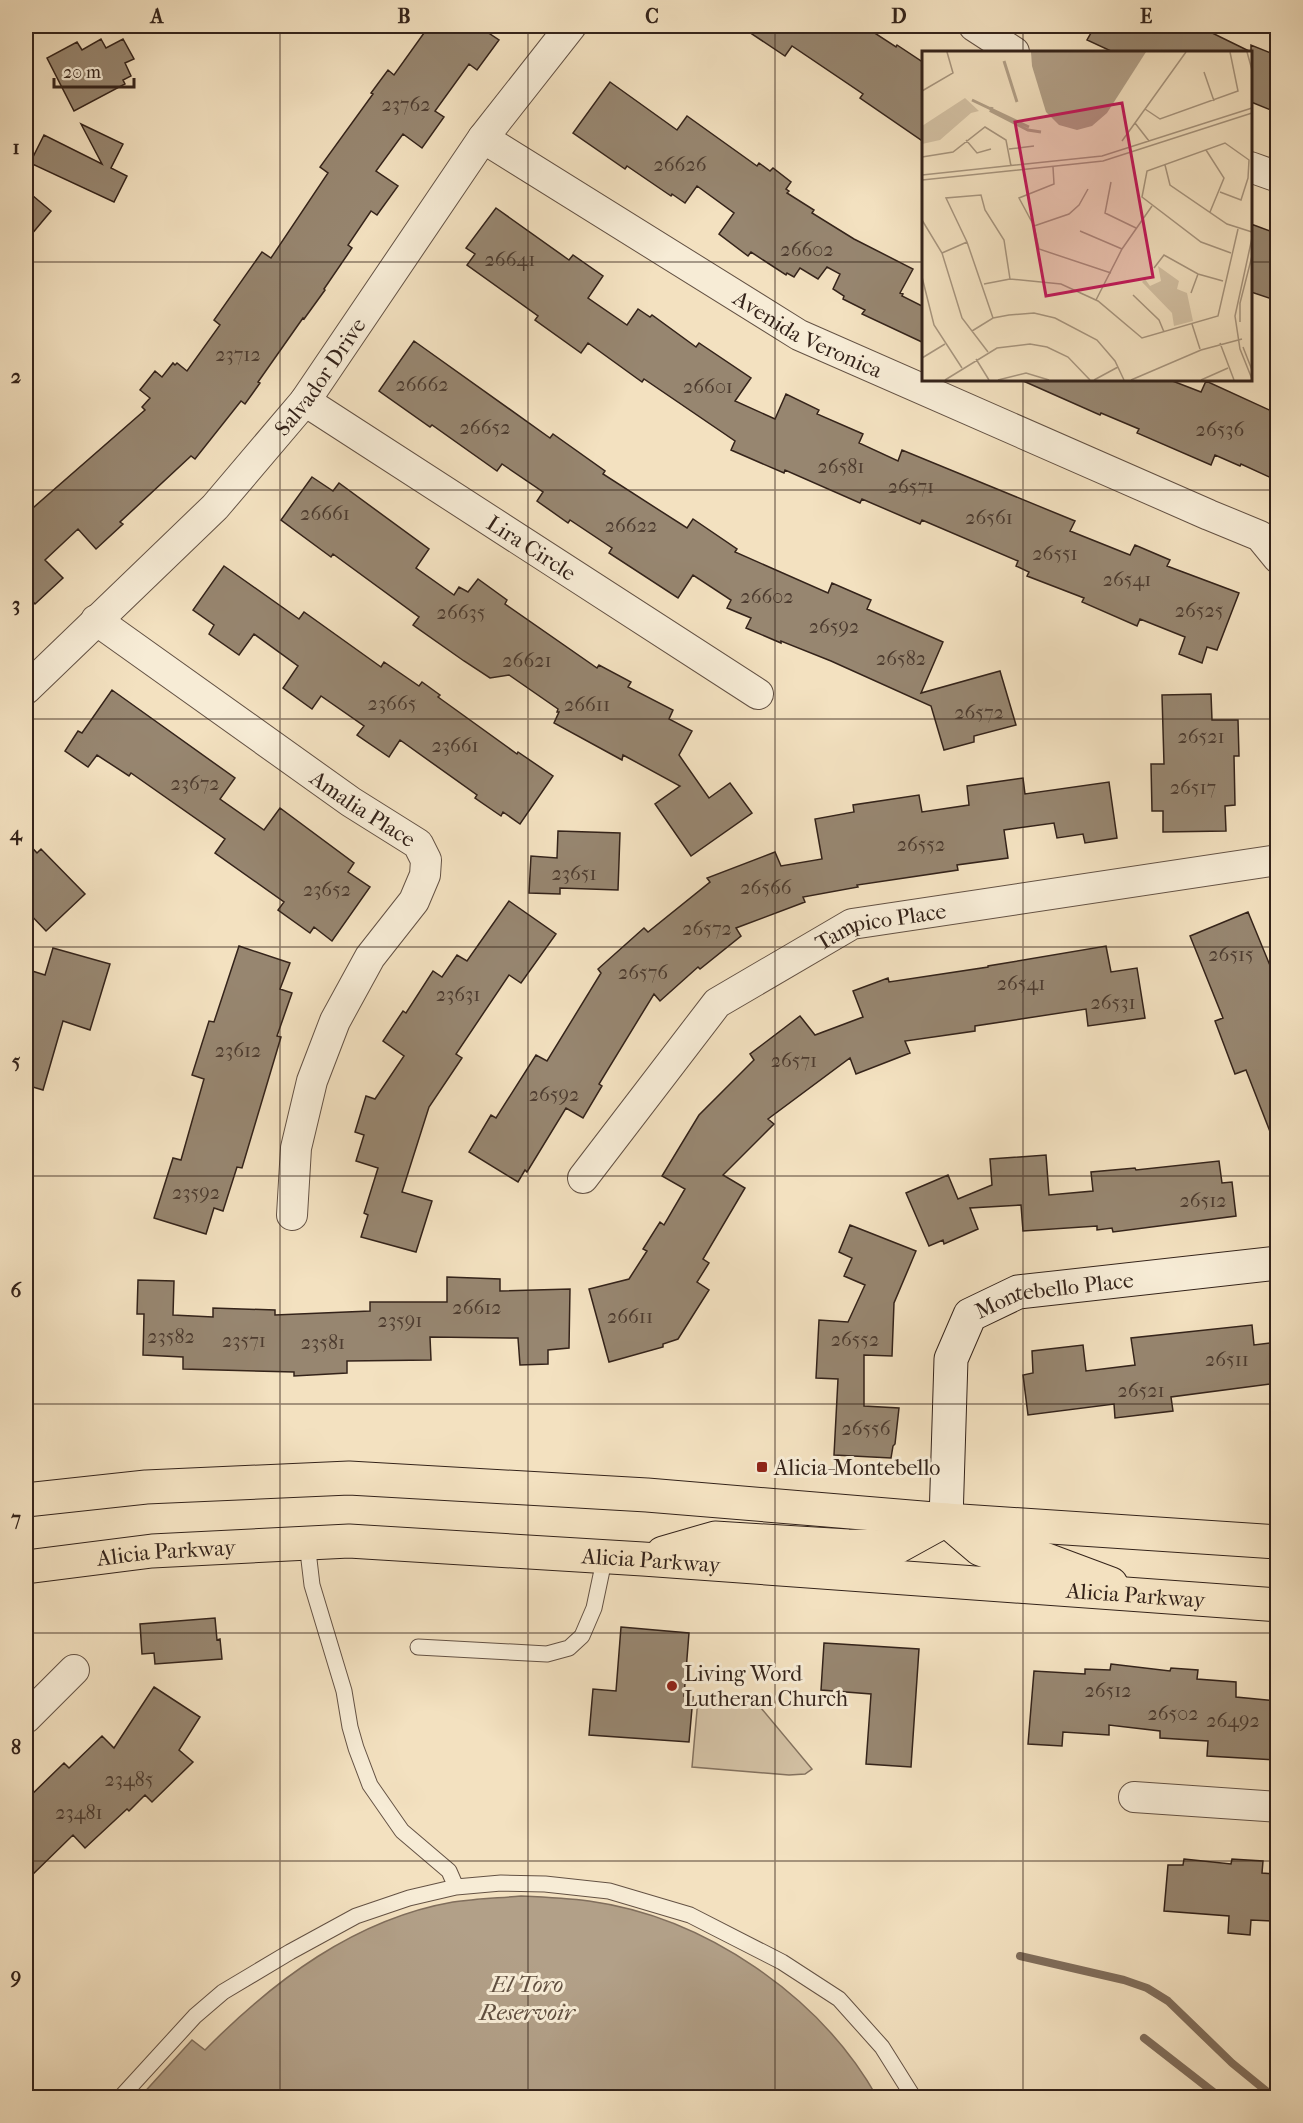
<svg xmlns="http://www.w3.org/2000/svg" width="1303" height="2123" font-family="'IM FELL French Canon',serif">
<rect width="100%" height="100%" fill="#f3e1c0"/>
<filter id="stains"><feTurbulence type="fractalNoise" baseFrequency=".00333" numOctaves="4"/><feColorMatrix values="0 0 0 0 .2 0 0 0 0 .09 0 0 0 0 .02 0 0 0 .5 -.17"/></filter>
<radialGradient id="worn" r=".72"><stop offset=".6" stop-color="#630" stop-opacity="0"/><stop offset="1" stop-color="#630" stop-opacity=".3"/></radialGradient>
<path fill="#d3c1a4" stroke="#84725f" stroke-width="1.5" d="M698 1699 756 1702 812 1769 805 1774 789 1775 692 1767Z"/>
<path fill="#b2a088" stroke="#806e5c" stroke-width="1.5" d="M521 1896C544 1897 567 1898 589 1901 705 1917 820 1996 877 2097H140L192 2040 205 2050C273 1981 355 1919 453 1902 475 1899 499 1898 521 1896Z"/>
<g fill="none" stroke-linecap="round" stroke-linejoin="round">
<path stroke="#806e5c" stroke-width="8" d="M1020 1956 1124 1980 1147 1988 1168 2001 1232 2063 1275 2098
M1144 2038 1221 2098"/>
</g>
<path fill="#978670" stroke="#34231a" stroke-width="1.5" d="M429 26H478L499 40 477 70 469 64 435 111 444 117 422 148 403 134 376 171 398 186 377 215 371 211 348 245 352 248 324 289 325 290 304 319 303 318 258 382 260 383 245 404 241 401 195 459 191 456 120 522 123 524 96 549 78 529 45 560 63 578 35 604 26 594V514L145 410 142 407 150 398 140 390 155 371 162 377 173 363 175 365 177 363 187 371 220 325 214 320 262 252 271 258 328 173 320 167 373 94 371 93 388 70 394 75Z
M740 26H864L896 47 897 45 924 63V142L860 98 863 94 792 46 785 56Z
M1095 26H1198L1251 52V45L1278 56V113L1251 102V52H1113L1087 40Z
M101 39 106 48 123 39 134 59 125 63 131 76 123 80 125 84 74 111 47 58 77 42 82 50Z
M610 82 677 130 687 116 757 166 759 163 770 171 773 168 791 182 786 189 789 191 787 193 814 210 812 213 854 239 913 269 900 293 903 294 902 296 924 307V343L862 314 865 310 843 299 844 296 833 289 840 274 827 267 818 279 800 268 794 277 787 273 786 275 751 252 748 256 719 234 734 213 697 186 685 203 672 194 671 196 627 166 625 169 573 133Z
M81 124 123 144 111 168 127 176 114 202 30 163 44 135 102 164Z
M26 190 51 211 26 241Z
M496 208 569 260 573 255 603 276 588 298 627 325 638 309 650 317 652 315 696 347 699 343 751 378 735 401 775 419 786 394 819 410 817 414 863 434 859 443 898 461 902 450 1075 521 1070 531 1130 555 1135 545 1170 560 1167 566 1239 593 1217 650 1207 647 1202 663 1179 654 1185 637 1140 619 1137 626 1082 602 1084 598 1027 576 1029 572 1016 566 1018 561 922 520 920 524 862 499 860 503 785 470 784 473 731 450 735 441 644 379 642 382 588 343 581 353 535 320 538 316 467 265 475 254 466 248Z
M1251 224 1278 234V301L1251 292Z
M414 341 550 438 553 434 605 471 603 474 687 528 693 519 737 549 735 552 828 593 832 583 871 600 867 609 943 642 921 693 1000 671 1016 725 974 736V742L944 750 931 706 831 661 781 641V643L746 628 751 618 727 608 731 600 693 575 678 598 609 553 612 548 570 520 568 523 537 501 543 492 502 464 497 471 432 425 430 427 379 391Z
M1021 380H1170L1201 392 1206 381 1278 414V481L1241 464 1240 466 1215 455 1211 465 1137 433 1139 429 1101 413 1100 415Z
M312 477 333 491 339 483 429 549 416 568 454 595 459 587 468 592 478 579 507 600 505 604 597 668 599 665 631 682 628 687 673 710 669 719 692 731 679 755 709 798 730 783 752 813 691 856 655 804 680 786 623 755 622 760 554 723 559 712H557L558 709 509 675 490 678 464 661 413 625 419 617 333 554 331 557 281 520Z
M224 566 299 619 304 612 381 667 384 662 419 686 422 682 440 695 438 697 517 754 518 752 553 776 520 824 503 812 501 816 475 798 477 795 400 740 389 757 357 735 364 726 321 696 312 709 283 688 298 666 254 634 239 655 209 634 214 625 193 610Z
M112 690 235 778 220 799 264 830 280 808 354 863 348 872 370 887 332 941 314 927 310 933 278 910 284 902 215 853 225 839 131 773 129 776 97 755 88 767 65 751 78 731 82 733Z
M1211 694 1212 720H1238L1239 756H1234L1235 805 1225 806 1226 831 1163 832V811H1152L1151 764H1164L1162 695Z
M1023 778 1025 794 1109 782 1117 838 1085 843 1083 834 1057 838 1054 823 1004 830 1008 858 957 865 958 870 857 885 858 887 803 897 805 902 736 928 741 936 700 969 698 967 660 1001 654 994 599 1084 602 1086 583 1118 566 1108 527 1172 525 1170 518 1182 469 1152 491 1115 496 1118 536 1055 547 1061 601 973 598 969 644 928 648 932 710 882 707 878 775 852 781 866 822 859 815 819 854 812 853 805 919 795 922 812 969 805 967 786Z
M558 831 620 833 618 890 560 888V894L529 893 531 856 557 858Z
M26 841 37 853 41 849 85 894 46 931 26 910Z
M509 901 556 934 521 983 509 975 456 1054 462 1058 429 1107 402 1192 432 1201 416 1252 361 1237 368 1215 364 1213 378 1168 356 1161 364 1135 355 1132 366 1096 375 1099 404 1056 383 1041 403 1011 406 1013 433 971 442 977 457 955 467 961Z
M1248 912 1278 985V1029L1270 1031 1278 1050V1147H1276L1246 1070 1235 1074 1215 1021 1223 1018 1190 936Z
M239 946 290 963 280 989 292 993 277 1036 281 1037 242 1168 237 1167 223 1211 214 1208 206 1234 154 1218 173 1158 181 1160 204 1079 192 1075 209 1021 214 1022Z
M1106 946 1111 972 1137 968 1145 1018 1088 1026 1086 1009 975 1026V1031L905 1041 910 1053 856 1074 850 1058 768 1119 774 1124 723 1175 745 1188 703 1259 709 1263 697 1282 709 1290 678 1339 663 1344V1347L609 1362 589 1289 629 1279 647 1251 643 1249 660 1222 664 1225 685 1189 662 1176 699 1115 754 1060 750 1054 800 1016 815 1035 863 1017 853 991 888 978 889 982 988 967V966Z
M53 948 110 964 90 1030 63 1021 43 1090 26 1085V969L45 975Z
M1046 1155 1049 1195 1093 1191 1091 1172 1135 1168 1136 1170 1219 1161 1222 1183 1232 1182 1236 1216 1113 1232 1112 1228 1097 1230V1226L1023 1231 1021 1205 970 1208 978 1229 944 1244 943 1240 929 1246 906 1193 948 1175 958 1199 992 1185 990 1159Z
M850 1225 916 1251 894 1303 892 1356 864 1355V1406L899 1408 895 1444 893 1446 891 1458 834 1455 838 1379 816 1378 819 1320 848 1322 865 1285 844 1276 852 1258 839 1252Z
M447 1277 500 1279V1291L570 1289 569 1348 548 1350V1364L520 1365 518 1338 430 1337 431 1360 347 1361V1373L294 1376V1372L183 1369V1357L143 1355 144 1314H137L138 1280 174 1281 173 1315 213 1317V1308L275 1310V1315L370 1311V1302H447Z
M1252 1325 1254 1345 1278 1342V1383L1171 1397 1173 1411 1115 1418 1114 1404 1028 1415 1023 1375 1033 1373 1032 1351 1083 1345 1086 1371 1135 1365 1131 1338Z
M215 1618 217 1640 220 1639 222 1659 155 1664 154 1653 142 1654 140 1624Z
M621 1627 689 1633 684 1696 693 1697 689 1742 589 1735 593 1689 616 1691Z
M824 1643 919 1649 911 1767 866 1764 871 1694 821 1690Z
M1111 1664 1170 1671 1171 1668 1198 1670 1197 1679 1236 1682V1697L1278 1701V1760L1207 1756 1208 1741 1160 1738V1731L1109 1725V1735L1063 1732 1062 1746 1028 1744 1034 1671 1085 1674V1669L1110 1670Z
M154 1687 200 1717 179 1750 193 1762 152 1802 145 1795 129 1811 127 1809 85 1848 73 1835 26 1881V1800L64 1763 69 1768 102 1736 114 1748Z
M1184 1859 1231 1864 1232 1859 1263 1861 1262 1873 1277 1874 1272 1921 1251 1920 1250 1935 1228 1933 1229 1916 1164 1911 1168 1865H1183Z"/>
<g fill="none" stroke-linecap="round" stroke-linejoin="round">
<defs>
<path id="lane" d="M307 1543 312 1585 344 1691 350 1727 356 1748 370 1785 402 1831 449 1871 456 1887
M418 1647 547 1654 569 1648 582 1636 594 1608 605 1556
M120 2098 195 2016 223 1992 290 1952 356 1916 409 1898 456 1887 501 1883 545 1884 609 1891 690 1915 782 1962 839 1999 882 2047 914 2098"/>
<g id="street">
<path d="M974 26 1014 52"/>
<path id="s1" d="M483 138 799 335 1209 515 1260 536 1278 558"/>
<path d="M1250 167 1278 177"/>
<path id="s2" d="M305 401 758 694"/>
<path id="s3" d="M96 620 351 802 418 844 426 860 425 875 414 901 370 957 335 1021 312 1081 296 1148 292 1215"/>
<path id="s4" d="M26 689 215 507 305 401 483 138 571 26"/>
<path id="s5" d="M583 1178 717 1003 852 924 1278 860"/>
<path d="M26 1718 74 1670"/>
<path d="M1134 1797 1278 1807"/>
</g>
<g id="secondary">
<path id="s6" d="M946 1520 951 1359 970 1315 1018 1292 1278 1263"/>
</g>
<g id="primary">
<path d="M26 1500 146 1487 349 1478 647 1495 946 1520 1278 1542"/>
<path d="M663 1553 715 1538 848 1546 897 1547 946 1520 980 1549 994 1554 1044 1559 1111 1584"/>
<path id="s7" d="M26 1567 152 1551 349 1541 643 1559 1278 1605"/>
</g>
</defs>
<use href="#lane" stroke="#645244" stroke-width="17"/>
<use href="#street" stroke="#645244" stroke-width="32"/>
<use href="#secondary" stroke="#34231a" stroke-width="35"/>
<use href="#primary" stroke="#34231a" stroke-width="35"/>
<use href="#lane" stroke="#f7ecd6" stroke-width="15"/>
<use href="#street" stroke="#f7ecd6" stroke-width="30"/>
<use href="#secondary" stroke="#f7ecd6" stroke-width="33"/>
<use href="#primary" stroke="#f3e1c0" stroke-width="33"/>
</g>
<path fill="none" stroke="#34231a" stroke-width="1.5" stroke-opacity="0.55" d="M280 26V2098M528 26V2098M775 26V2098M1023 26V52M26 262H924M1250 262H1278M1023 380V2098M26 490H1278M26 719H1278M26 947H1278M26 1176H1278M26 1404H1278M26 1633H1278M26 1861H1278"/>
<g fill="#8f2418" stroke="#f7ecd6" stroke-width="2">
<rect x="756" y="1461" width="12" height="12" rx="3"/>
<circle cx="672" cy="1686" r="6"/>
</g>
<g text-anchor="middle" stroke-width="6" stroke-linejoin="round" paint-order="stroke">
<g font-size="20" fill="#4d3c30">
<text x="406" y="111">23762</text>
<text x="680" y="171">26626</text>
<text x="807" y="256">26602</text>
<text x="510" y="266">26641</text>
<text x="238" y="361">23712</text>
<text x="422" y="391">26662</text>
<text x="708" y="393">26601</text>
<text x="485" y="434">26652</text>
<text x="1220" y="436">26536</text>
<text x="841" y="473">26581</text>
<text x="911" y="493">26571</text>
<text x="325" y="520">26661</text>
<text x="989" y="524">26561</text>
<text x="631" y="532">26622</text>
<text x="1055" y="560">26551</text>
<text x="1127" y="586">26541</text>
<text x="767" y="603">26602</text>
<text x="1199" y="617">26525</text>
<text x="461" y="619">26635</text>
<text x="834" y="633">26592</text>
<text x="901" y="665">26582</text>
<text x="527" y="667">26621</text>
<text x="392" y="710">23665</text>
<text x="587" y="711">26611</text>
<text x="979" y="719">26572</text>
<text x="1201" y="743">26521</text>
<text x="455" y="752">23661</text>
<text x="195" y="790">23672</text>
<text x="1193" y="794">26517</text>
<text x="921" y="851">26552</text>
<text x="574" y="880">23651</text>
<text x="766" y="894">26566</text>
<text x="327" y="896">23652</text>
<text x="707" y="935">26572</text>
<text x="1231" y="961">26515</text>
<text x="643" y="979">26576</text>
<text x="1021" y="990">26541</text>
<text x="458" y="1001">23631</text>
<text x="1113" y="1009">26531</text>
<text x="238" y="1057">23612</text>
<text x="794" y="1067">26571</text>
<text x="554" y="1101">26592</text>
<text x="196" y="1199">23592</text>
<text x="1203" y="1207">26512</text>
<text x="477" y="1314">26612</text>
<text x="630" y="1323">26611</text>
<text x="400" y="1327">23591</text>
<text x="171" y="1343">23582</text>
<text x="855" y="1346">26552</text>
<text x="244" y="1347">23571</text>
<text x="323" y="1349">23581</text>
<text x="1227" y="1366">26511</text>
<text x="1141" y="1397">26521</text>
<text x="866" y="1435">26556</text>
<text x="1108" y="1697">26512</text>
<text x="1173" y="1720">26502</text>
<text x="1233" y="1727">26492</text>
<text x="129" y="1786">23485</text>
<text x="79" y="1819">23481</text>
</g>
<g font-size="22" fill="#34231a" stroke="#f7ecd6">
<text dy="8" stroke="none"><textPath href="#s1" startOffset="380">Avenida Veronica</textPath></text>
<text dy="8" stroke="none"><textPath href="#s4" startOffset="430">Salvador Drive</textPath></text>
<text dy="8" stroke="none"><textPath href="#s2" startOffset="270">Lira Circle</textPath></text>
<text dy="8" stroke="none"><textPath href="#s3" startOffset="327">Amalia Place</textPath></text>
<text dy="8" stroke="none"><textPath href="#s5" startOffset="404">Tampico Place</textPath></text>
<text dy="8" stroke="none"><textPath href="#s6" startOffset="297">Montebello Place</textPath></text>
<text dy="8" stroke="none"><textPath href="#s7" startOffset="141">Alicia Parkway</textPath></text>
<text dy="8" stroke="none"><textPath href="#s7" startOffset="627">Alicia Parkway</textPath></text>
<text dy="8" stroke="none"><textPath href="#s7" startOffset="1113">Alicia Parkway</textPath></text>
</g>
<g font-size="22" fill="#34231a" stroke="#f7ecd6" text-anchor="start">
<text x="774" y="1475">Alicia-Montebello</text>
<text x="684" y="1681">Living Word<tspan x="684" dy="25">Lutheran Church</tspan></text>
</g>
<g font-size="24" font-style="italic" fill="#604f40" stroke="#f7ecd6">
<text x="527" y="1992">El Toro<tspan x="527" dy="28">Reservoir</tspan></text>
</g>
</g>
<g transform="translate(922 51)">
<rect width="330" height="330" fill="#f3e1c0"/>
<path d="M43 47 57 60 49 62 18 89 0 93V75ZM236 215 257 230 255 238 265 242 271 270 252 275 250 262 220 231 223 228 228 235 239 230Z" fill="#d3c1a4"/>
<path d="M109 1H224L185 62 170 75 155 79 137 74 124 61 110 15Z" fill="#b2a088"/>
<path fill="none" stroke="#b2a088" stroke-width="3" d="M82 10 95 51M50 49 107 76M70 56 69 60 106 79 119 81"/>
<path fill="none" stroke="#a7957e" stroke-width="1.5" d="M325 1 330 19M282 21 292 50M0 40 31 22 25 1M223 58 238 68 316 40 308 1M213 72 227 90M44 89 55 102 69 98M200 90 264 1M87 98 112 95M284 99 302 127 288 161M0 106 31 101 63 76 84 89 89 115M243 114 248 134 305 173 330 181M131 116 132 133 97 147 112 175 117 198 189 222M0 124 180 105 330 57M0 129 181 110 330 62M189 131 183 162 214 177M298 141 319 149 326 127 327 109 303 92 225 120 220 146 279 191 309 202M0 169 20 202 40 267 66 301M112 175 147 163 157 154 166 138M158 180 200 198M330 187 313 265 318 298 330 328M20 202 45 191M232 217 242 204 276 223 301 230M0 226 12 274 40 317M62 233 88 228 139 233 176 250 220 287 296 265 316 178M269 242 276 223M211 244 237 269 242 281M174 249 200 198 230 155M71 267 45 191 24 147 59 144 63 159 82 189 88 228M318 271V252L330 205M270 273 278 298M50 280 71 267 87 264 112 262 133 267 175 289 193 310 202 329M298 292 312 329M321 296 330 319M0 307 23 293M54 308 67 329M23 329 75 297 108 293 125 296 146 306 168 329M76 329 104 322 127 329M172 329 196 316M209 329 279 299 320 288M279 329 306 317"/>
<path fill="#c2185b" fill-opacity="0.15" stroke="#c2185b" stroke-width="3" d="M200 52 231 226 124 245 93 71Z"/>
<rect width="330" height="330" fill="none" stroke="#34231a" stroke-width="3"/>
</g>
<rect width="1303" height="2123" fill="none" stroke="#f3e1c0" stroke-width="66"/>
<path d="M54 78v9h80v-9" fill="none" stroke="#34231a" stroke-width="3"/>
<text x="63" y="78" font-size="18" fill="#34231a" stroke="#f7ecd6" stroke-width="4.5" paint-order="stroke">20 m</text>
<rect x="33" y="33" width="1237" height="2057" fill="none" stroke="#34231a" stroke-width="2"/>
<g font-size="20" text-anchor="middle" font-weight="bold" fill="#34231a">
<text x="157" y="23">A</text>
<text x="404" y="23">B</text>
<text x="652" y="23">C</text>
<text x="899" y="23">D</text>
<text x="1146" y="23">E</text>
<text x="16" y="154">1</text>
<text x="16" y="383">2</text>
<text x="16" y="611">3</text>
<text x="16" y="840">4</text>
<text x="16" y="1068">5</text>
<text x="16" y="1297">6</text>
<text x="16" y="1525">7</text>
<text x="16" y="1754">8</text>
<text x="16" y="1983">9</text>
</g>
<rect width="100%" height="100%" filter="url(#stains)"/>
<rect width="100%" height="100%" fill="url(#worn)"/>
</svg>
